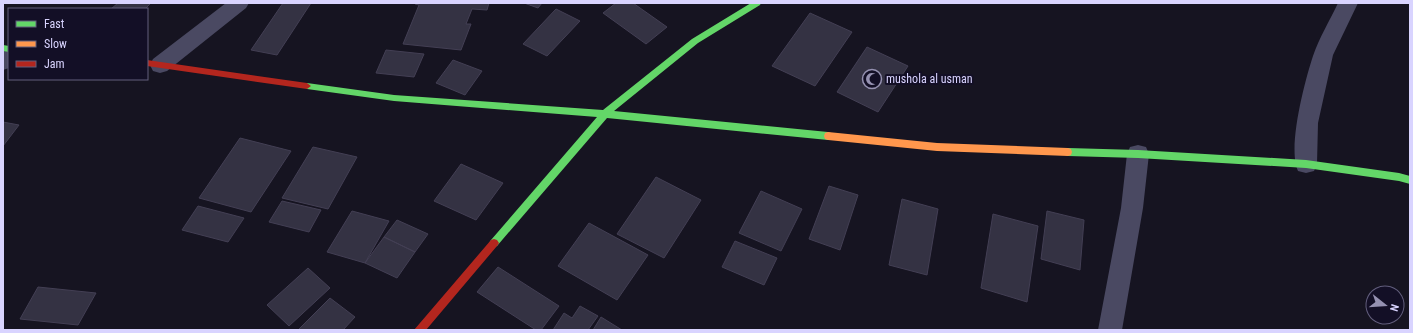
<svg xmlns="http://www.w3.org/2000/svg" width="1413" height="333" font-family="'Roboto Condensed',sans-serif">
<rect width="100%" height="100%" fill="#161421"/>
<path fill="#343243" stroke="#433f54" d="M118 3H151L145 9H111Z
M283 3H311L277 55 251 50Z
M416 3H489L487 10 472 9 466 24H471L461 50 403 44 419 5 415 4Z
M524 3H542L538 8Z
M616 3H633L667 27 646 44 603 13Z
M556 9 580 21 547 56 523 44Z
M810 13 852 32 815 86 772 66Z
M867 47 908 66 878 112 837 92Z
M386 50 424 54 414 77 376 73Z
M453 60 482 71 465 95 436 83Z
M3 122 19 125 3 146Z
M240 138 291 151 251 212 199 198Z
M313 147 357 157 328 209 282 198Z
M461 164 503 183 476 220 434 201Z
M656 177 701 200 664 258 617 234Z
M829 186 858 195 840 250 809 239Z
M761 191 802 209 781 251 739 233Z
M902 199 938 209 927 275 889 265Z
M282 201 321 210 309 232 269 222Z
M198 206 244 218 228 242 182 230Z
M352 211 389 221 365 263 327 252Z
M1047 211 1084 220 1080 270 1041 259Z
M993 214 1038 226 1027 302 981 288Z
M397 220 428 234 415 252 384 237Z
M589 223 648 255 617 300 558 266Z
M384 237 415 252 397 278 365 263Z
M735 241 777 258 764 285 722 267Z
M498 267 559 306 541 330H536L477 292Z
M308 268 330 288 289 326 267 305Z
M38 287 96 293 78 325 20 319Z
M330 298 355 317 343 330H298Z
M580 306 598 316 588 330H553L564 313 572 318Z
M601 317 622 330H593Z"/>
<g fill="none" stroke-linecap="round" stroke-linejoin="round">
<path fill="#4a4962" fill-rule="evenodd" d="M226 3H249L246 8 167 71 160 73 153 71 150 65 153 59Z
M1338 3H1358L1333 55 1318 123 1317 164 1314 171 1306 173 1298 171C1287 148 1305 80 1313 56 1319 38 1330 20 1338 3Z
M9 47V68L3 70V49Z
M1138 145 1146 147 1149 154 1143 208 1122 330H1098L1121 208 1127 154 1130 147Z"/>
<path fill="#63d668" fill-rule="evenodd" d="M751 3H761L760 5 698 43 614 111 828 132 831 133 832 136 831 139 828 140 607 118 497 246 494 247 491 246 489 243 491 240 597 117 394 101 307 89 303 86 307 83 394 95 603 110 692 39Z
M3 45 9 46V52L3 51Z
M1068 148 1138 150 1306 160 1399 173 1410 176V184L1399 181 1306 168 1138 158 1068 156 1065 155 1064 152 1065 149Z"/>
<path fill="#ff974d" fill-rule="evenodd" d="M828 132 937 143 1068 148 1071 149 1072 152 1071 155 1068 156 937 151 828 140 825 139 824 136 825 133Z"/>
<path fill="#b3261e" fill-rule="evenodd" d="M147 60 307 83 311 86 307 89 147 66Z
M494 239 497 240 499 243 497 246 426 330H414L491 240Z"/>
</g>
<defs>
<symbol id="mosque-ring" viewBox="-11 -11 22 22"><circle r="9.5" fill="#130f26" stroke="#9591b1" stroke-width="1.5"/><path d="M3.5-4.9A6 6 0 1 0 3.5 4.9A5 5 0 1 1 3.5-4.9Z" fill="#9591b1"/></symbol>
</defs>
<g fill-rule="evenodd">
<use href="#mosque-ring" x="861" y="68" width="22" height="22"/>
</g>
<g text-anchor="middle" stroke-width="4" stroke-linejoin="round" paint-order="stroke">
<g font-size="12" fill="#d9d4ff" stroke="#130f26" text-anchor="start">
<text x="886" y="83">mushola al usman</text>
</g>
</g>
<rect width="1413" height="333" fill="none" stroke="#d9d4ff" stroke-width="8"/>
<rect x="8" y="8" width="140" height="72" fill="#130f26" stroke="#625e7d"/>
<rect x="16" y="21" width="20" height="6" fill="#63d668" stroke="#625e7d"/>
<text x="44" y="28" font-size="12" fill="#d9d4ff">Fast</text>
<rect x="16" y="41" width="20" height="6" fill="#ff974d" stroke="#625e7d"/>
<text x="44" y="48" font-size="12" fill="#d9d4ff">Slow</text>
<rect x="16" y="61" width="20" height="6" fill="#b3261e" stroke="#625e7d"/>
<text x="44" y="68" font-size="12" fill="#d9d4ff">Jam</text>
<g transform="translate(1385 305) rotate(107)"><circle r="19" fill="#130f26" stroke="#625e7d"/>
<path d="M0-3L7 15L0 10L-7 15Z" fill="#9591b1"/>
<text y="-6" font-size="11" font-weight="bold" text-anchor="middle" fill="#d9d4ff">N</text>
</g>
</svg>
